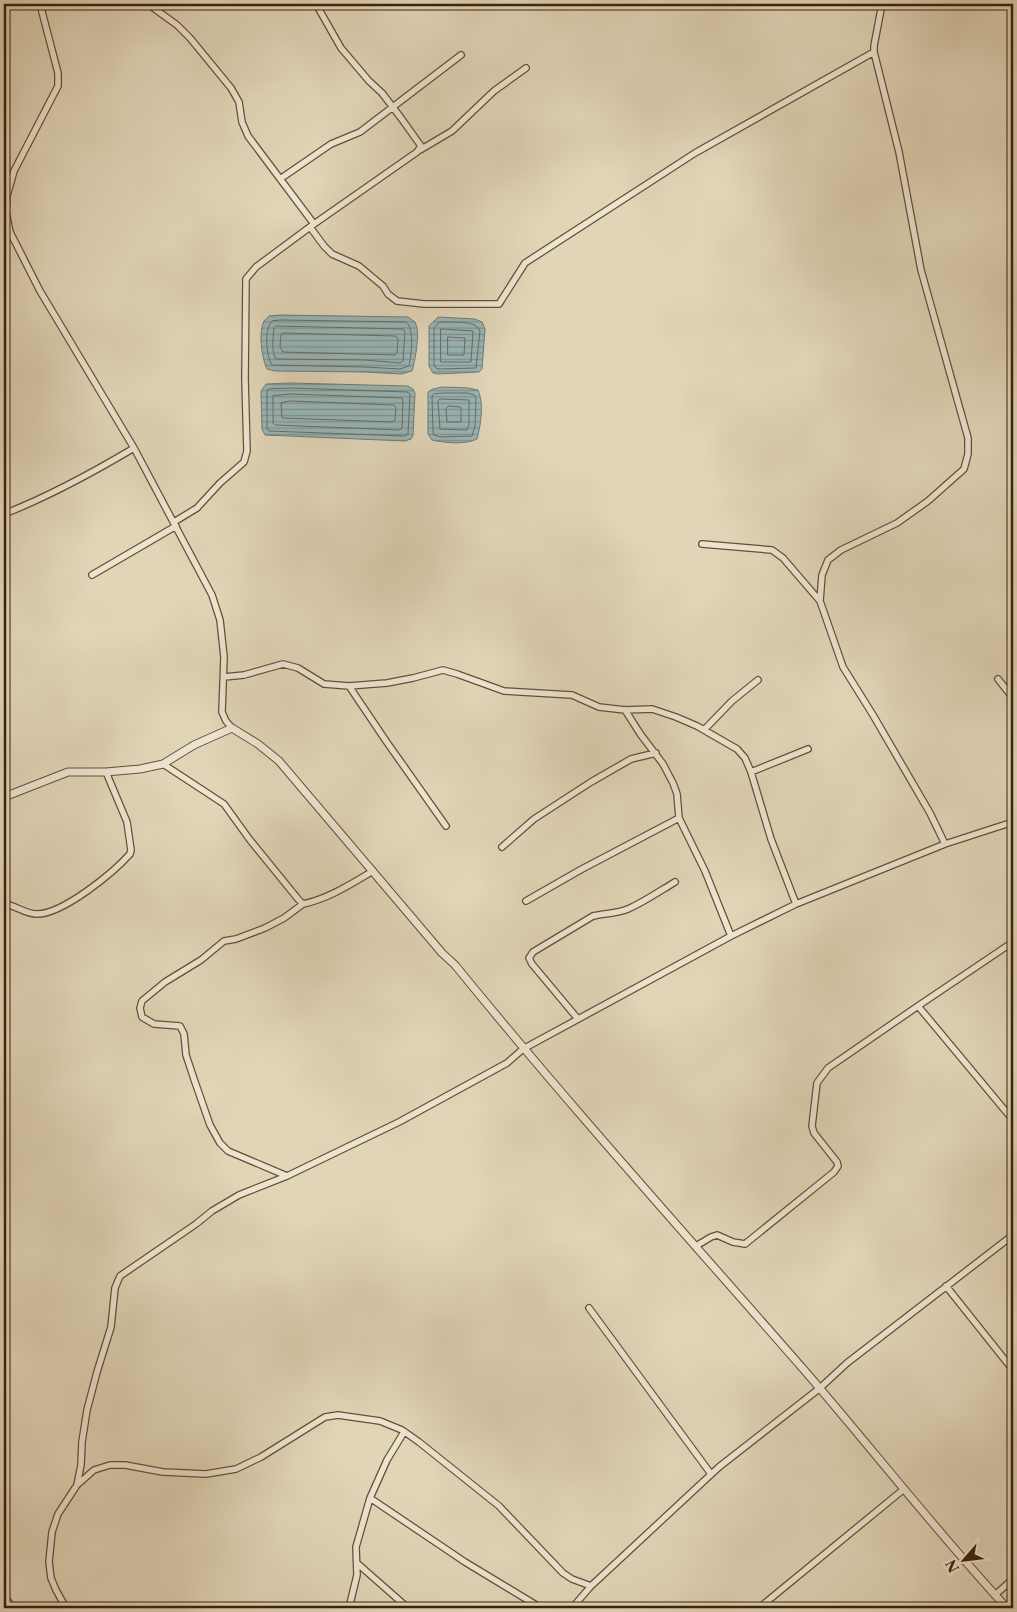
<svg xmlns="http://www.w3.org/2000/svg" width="1017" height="1612" font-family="'Libre Caslon Text',serif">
<defs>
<pattern id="water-rules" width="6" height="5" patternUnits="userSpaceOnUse" patternTransform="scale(1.25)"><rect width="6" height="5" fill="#98b6b9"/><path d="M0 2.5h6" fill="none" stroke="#7d9494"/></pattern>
</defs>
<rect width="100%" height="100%" fill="#e1d5b8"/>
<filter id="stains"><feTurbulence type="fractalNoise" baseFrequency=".004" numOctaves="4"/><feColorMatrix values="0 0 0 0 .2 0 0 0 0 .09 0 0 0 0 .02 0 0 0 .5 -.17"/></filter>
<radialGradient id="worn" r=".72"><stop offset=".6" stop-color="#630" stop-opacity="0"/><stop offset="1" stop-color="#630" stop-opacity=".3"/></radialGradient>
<path fill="url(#water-rules)" stroke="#737b72" d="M280 315 408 317C410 319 413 320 415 322 421 331 415 361 412 371L401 374 365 372 275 371 267 369C262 359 258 332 264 321 265 320 268 317 269 316Z
M438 317 475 319 482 322 485 329 482 369 479 372 438 374 433 373 429 366V326Z
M290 383 408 386 413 389 415 393 413 435 411 439 405 441 265 435 262 429 261 391 266 384Z
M443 387 468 388 478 390C484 404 481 424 477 439 465 445 445 443 432 440L428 434V392L433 389Z"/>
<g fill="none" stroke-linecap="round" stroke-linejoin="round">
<path stroke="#6a6c60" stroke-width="1" d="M281 320 406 322C415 329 411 356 409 366L400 369 365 367 272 365C266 357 264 328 272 321Z
M440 322C452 323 475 319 480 331L476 368 439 369 436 368 434 364V328Z
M276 326 403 329 405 332 403 361 400 363 365 360 276 359C271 351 273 339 274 328Z
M441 329 473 331 471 362H441Z
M283 333 395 336 398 338 397 353 395 355 283 352 280 347 281 335Z
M448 337 465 338 464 355H448Z
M291 388 407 392 410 394 408 434 404 436 269 431 267 428V390L269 389Z
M444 393H468L474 395 476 399 475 426 472 436 440 437 434 435 433 432 432 396 434 394Z
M291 394 402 398 403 400 402 428 400 430 275 425 273 423V396Z
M440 399 469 400V425L467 430 440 429 438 402Z
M291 401 394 405 396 407 395 420 393 422 282 418 281 403Z
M449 406 461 407V422H447L446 409Z"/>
<defs>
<path id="minor" d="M40 4 58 73V86L14 171 7 196 6 212 10 232 40 291 134 448 212 595 220 620 224 657 222 712 226 721 232 728
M148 4 177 25 190 38 231 88 239 102 242 122 248 136 314 224 256 267 246 279 245 379 247 451 244 462 220 483 197 508 174 522
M882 4 874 46V52L899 152 921 270 968 438V454L964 469 928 501 897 523 841 550 828 560 822 575 820 601 843 667 873 715 930 813 945 844
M420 150 452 131 494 91 526 68
M280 179 331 144 360 132 461 55
M314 224 417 152 421 146 401 118 382 93 369 81 341 48 316 4
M310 227 324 246 332 254 359 266 383 286 388 294 397 301 424 304H499L525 263 695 153 874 52
M4 514C50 496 92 473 134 448
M702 544 772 550 783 558 820 601
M92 575 176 526
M224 677 244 675 283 664 298 668 324 684 349 686 387 683 413 678 443 670 457 674 504 691 572 695 599 707 625 710 652 709 676 717 697 726 737 749 745 758 751 772 771 839 796 904
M998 679 1013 698
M349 686 386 741 446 826
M625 710 641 735 663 764 673 783 677 794 679 818 705 871 731 936
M704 730 732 701 758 680
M163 764 224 804 250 840 298 899 303 904C328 899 351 884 373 871
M751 772 808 749
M502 847 534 819 591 782 631 759 656 753
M526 901 582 869 679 818
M4 904C15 905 25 914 37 914 63 914 113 873 130 854L131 850 127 822 106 772
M1013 942 918 1006 1013 1120
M578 1019 532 964 529 958 533 952 593 916C605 913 616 914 628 909 644 902 660 891 675 882
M287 1176 228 1151 220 1143 210 1125 195 1082 186 1055 184 1034 180 1026 154 1024 142 1017 140 1008 142 1001 165 982 201 960 224 941 236 939 265 928 284 918 303 904
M696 1246 711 1237 717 1235 733 1242 745 1244 834 1172 838 1166 837 1162 814 1133 812 1126 817 1083 828 1068 918 1006
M946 1286 1013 1370
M589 1308 711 1474
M77 1485 81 1465 82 1442 87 1410 97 1372 111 1327 115 1288 120 1276 196 1224 212 1211 239 1195 287 1176 399 1122 507 1063 523 1049 731 936 796 904 945 844 1013 822
M370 1498 465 1562 541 1608
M358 1564 408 1608
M995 1595 1013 1579
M4 1596 13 1608
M66 1608 56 1590 51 1578 49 1562 52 1532 58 1514 77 1485 94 1470 110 1465H125L163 1472 206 1474 236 1469 261 1457 325 1417 338 1415 380 1421 402 1430 419 1442 499 1506 563 1573 572 1579 591 1586 719 1467 820 1388 847 1363 1013 1235
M349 1608 357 1575 356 1547 370 1498 387 1460 404 1432
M572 1608 591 1586
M759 1608 904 1489"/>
<path id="tertiary" d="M4 797 68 772H106L140 769 163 764 194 745 232 728 258 744 279 761 442 953 455 965C568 1104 688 1237 805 1371 873 1450 937 1532 1007 1608"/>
</defs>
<use href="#minor" stroke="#645034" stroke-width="8"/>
<use href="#tertiary" stroke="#645034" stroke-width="9"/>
<use href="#minor" stroke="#ece4d1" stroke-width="5.5"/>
<use href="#tertiary" stroke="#ece4d1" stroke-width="7"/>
</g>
<rect width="1017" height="1612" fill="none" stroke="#e1d5b8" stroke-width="20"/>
<rect x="5" y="5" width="1007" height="1602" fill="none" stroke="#3b2308" stroke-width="2.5"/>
<rect x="10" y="10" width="997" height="1592" fill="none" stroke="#3b2308"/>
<g transform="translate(964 1560) rotate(242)" stroke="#ece4d1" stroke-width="4" paint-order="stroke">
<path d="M0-4L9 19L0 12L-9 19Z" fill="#3b2308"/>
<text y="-8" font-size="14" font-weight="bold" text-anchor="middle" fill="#3b2308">N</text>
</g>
<rect width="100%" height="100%" filter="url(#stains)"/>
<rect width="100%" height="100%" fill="url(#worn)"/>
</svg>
